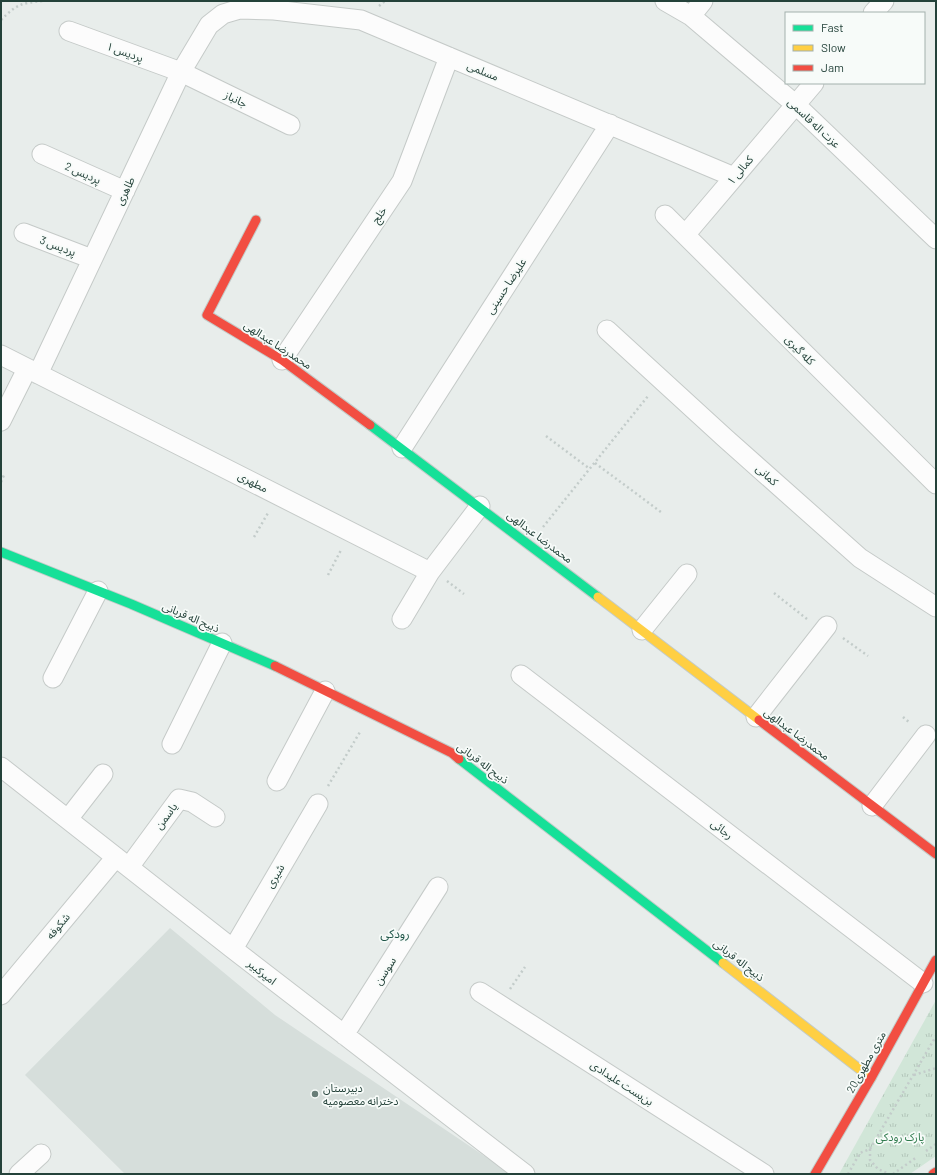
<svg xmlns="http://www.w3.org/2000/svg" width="937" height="1175" font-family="Barlow,'Noto Sans Arabic',sans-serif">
<defs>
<pattern id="park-tufts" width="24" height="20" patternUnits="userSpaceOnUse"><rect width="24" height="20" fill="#d1e6d8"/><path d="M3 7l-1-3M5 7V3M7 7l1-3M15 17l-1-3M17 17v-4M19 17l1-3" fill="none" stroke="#b3c6ba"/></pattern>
</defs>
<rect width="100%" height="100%" fill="#e8edeb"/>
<path fill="#d6dedb" d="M170 928 275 1015 511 1174H125L25 1075Z"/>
<path fill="url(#park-tufts)" d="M936 1000V1156L910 1174H839Z"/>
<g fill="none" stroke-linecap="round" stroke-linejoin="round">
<defs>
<path id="street" d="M665 1 691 16 796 105 936 239
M873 13 884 1
M691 16 703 1
M69 31 181 72 290 125
M42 154 125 191
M665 215 936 484
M24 233 92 259
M685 235 814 83
M607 330 725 438 860 558 936 607
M1 355 430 572
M282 360 402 181 449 57
M38 374 181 72 209 25 223 14 240 9 274 10 361 20 734 177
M1 421 27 369
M402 448 610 124
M402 619 430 572 480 506
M642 630 687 574
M521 675 923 983
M53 678 98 591
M756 717 827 626
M172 744 222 643
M1 767 233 949 525 1174
M277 781 325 691
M872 806 926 735
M68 819 103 774
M129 867 179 799 192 802 215 817
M233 949 318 804
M480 992 764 1174
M1 995 116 857
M344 1035 438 887
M19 1174 41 1154"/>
<path id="fast" d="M370 425 598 597
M1 552 131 604 275 666
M459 759 723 963"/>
<path id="slow" d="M598 597 759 720
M723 963 871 1078"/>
<path id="jam" d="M256 220 207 315 282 360 370 425
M275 666 452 753 459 759
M759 720 936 854
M815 1174 871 1078 936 960
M933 1174 936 1172"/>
</defs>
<use href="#street" stroke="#c5cac8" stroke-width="21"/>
<use href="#fast" stroke="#c3cbc8" stroke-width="11"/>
<use href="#slow" stroke="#c3cbc8" stroke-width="11"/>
<use href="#jam" stroke="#c3cbc8" stroke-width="11"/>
<path stroke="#c3ccca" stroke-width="2.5" stroke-dasharray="2 3" stroke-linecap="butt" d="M379 6 385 1
M1 20C17 4 21 3 43 1
M546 436 590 469
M595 463 661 512
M1 482 4 475
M543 527 648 396
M254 537 268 513
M328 575 341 550
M447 581 464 594
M774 593 807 619
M843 638 868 656
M903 717 910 723
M328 786 360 732
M510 989 525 967
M914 1075 936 1068
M870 1149V1160L878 1169 889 1174
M926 1151 936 1144
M848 1174 860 1153 870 1149 936 1036
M893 1174 917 1157"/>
<use href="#street" stroke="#fcfcfc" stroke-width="19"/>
<use href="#fast" stroke="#16e098" stroke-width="9"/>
<use href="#slow" stroke="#ffcf43" stroke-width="9"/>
<use href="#jam" stroke="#f24e42" stroke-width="9"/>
</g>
<circle fill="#697e78" stroke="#f7fbf9" stroke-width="1.5" cx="315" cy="1094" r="4"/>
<g text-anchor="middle" stroke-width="3.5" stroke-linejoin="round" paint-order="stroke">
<g font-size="11" fill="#24423a" stroke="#f7fbf9">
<text transform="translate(125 52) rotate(20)" y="4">پردیس ۱</text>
<text transform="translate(483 71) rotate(23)" y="4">مسلمی</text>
<text transform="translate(236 99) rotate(26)" y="4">جانباز</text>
<text transform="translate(814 123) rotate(43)" y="4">عزت اله قاسمی</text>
<text transform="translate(740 170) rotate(-50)" y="4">کمالی ۱</text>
<text transform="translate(83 173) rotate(24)" y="4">پردیس 2</text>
<text transform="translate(125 191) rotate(-64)" y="4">طاهری</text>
<text transform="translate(379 215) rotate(-56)" y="4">خلج</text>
<text transform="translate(58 246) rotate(21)" y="4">پردیس 3</text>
<text transform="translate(506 286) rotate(-57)" y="4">علیرضا حسینی</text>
<text transform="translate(278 345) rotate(33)" y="4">محمدرضا عبدالهی</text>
<text transform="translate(800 350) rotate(45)" y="4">کله گیری</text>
<text transform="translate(767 475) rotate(42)" y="4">کمانی</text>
<text transform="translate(253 482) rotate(27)" y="4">مطهری</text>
<text transform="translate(540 537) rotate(37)" y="4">محمدرضا عبدالهی</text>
<text transform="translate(191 617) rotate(23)" y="4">ذبیح اله قربانی</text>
<text transform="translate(797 734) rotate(37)" y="4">محمدرضا عبدالهی</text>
<text transform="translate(483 763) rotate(37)" y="4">ذبیح اله قربانی</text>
<text transform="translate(166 816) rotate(-54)" y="4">یاسمن</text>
<text transform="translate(722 829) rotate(38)" y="4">رجائی</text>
<text transform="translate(275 876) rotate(-60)" y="4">شیری</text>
<text transform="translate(58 926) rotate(-50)" y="4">شکوفه</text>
<text transform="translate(739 960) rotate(38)" y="4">ذبیح اله قربانی</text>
<text transform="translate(385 971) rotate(-58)" y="4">سوسن</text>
<text transform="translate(262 972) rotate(38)" y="4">امیرکبیر</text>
<text transform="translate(866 1062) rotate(-61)" y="4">20متری مطهری</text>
<text transform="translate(622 1083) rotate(33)" y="4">بن‌بست علیدادی</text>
</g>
<g font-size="11" fill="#24423a" stroke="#f7fbf9" text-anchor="start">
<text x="323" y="1092">دبیرستان<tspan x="323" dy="13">دخترانه معصومیه</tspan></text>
</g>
<g font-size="11" fill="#2d7a4b" stroke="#f7fbf9">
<text x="900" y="1141">پارک رودکی</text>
</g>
<g font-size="12" fill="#1f5548" stroke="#f7fbf9">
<text x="395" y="938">رودکی</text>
</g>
</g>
<rect width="937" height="1175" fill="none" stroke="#24423a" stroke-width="4"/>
<rect x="785" y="12" width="140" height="72" fill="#f7fbf9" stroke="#a3b1ad"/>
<rect x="793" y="25" width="20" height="6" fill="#16e098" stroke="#a3b1ad"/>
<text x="821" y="32" font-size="12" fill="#24423a">Fast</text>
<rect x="793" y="45" width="20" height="6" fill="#ffcf43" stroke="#a3b1ad"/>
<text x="821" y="52" font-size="12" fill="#24423a">Slow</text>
<rect x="793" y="65" width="20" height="6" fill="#f24e42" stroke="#a3b1ad"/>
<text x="821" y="72" font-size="12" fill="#24423a">Jam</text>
</svg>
